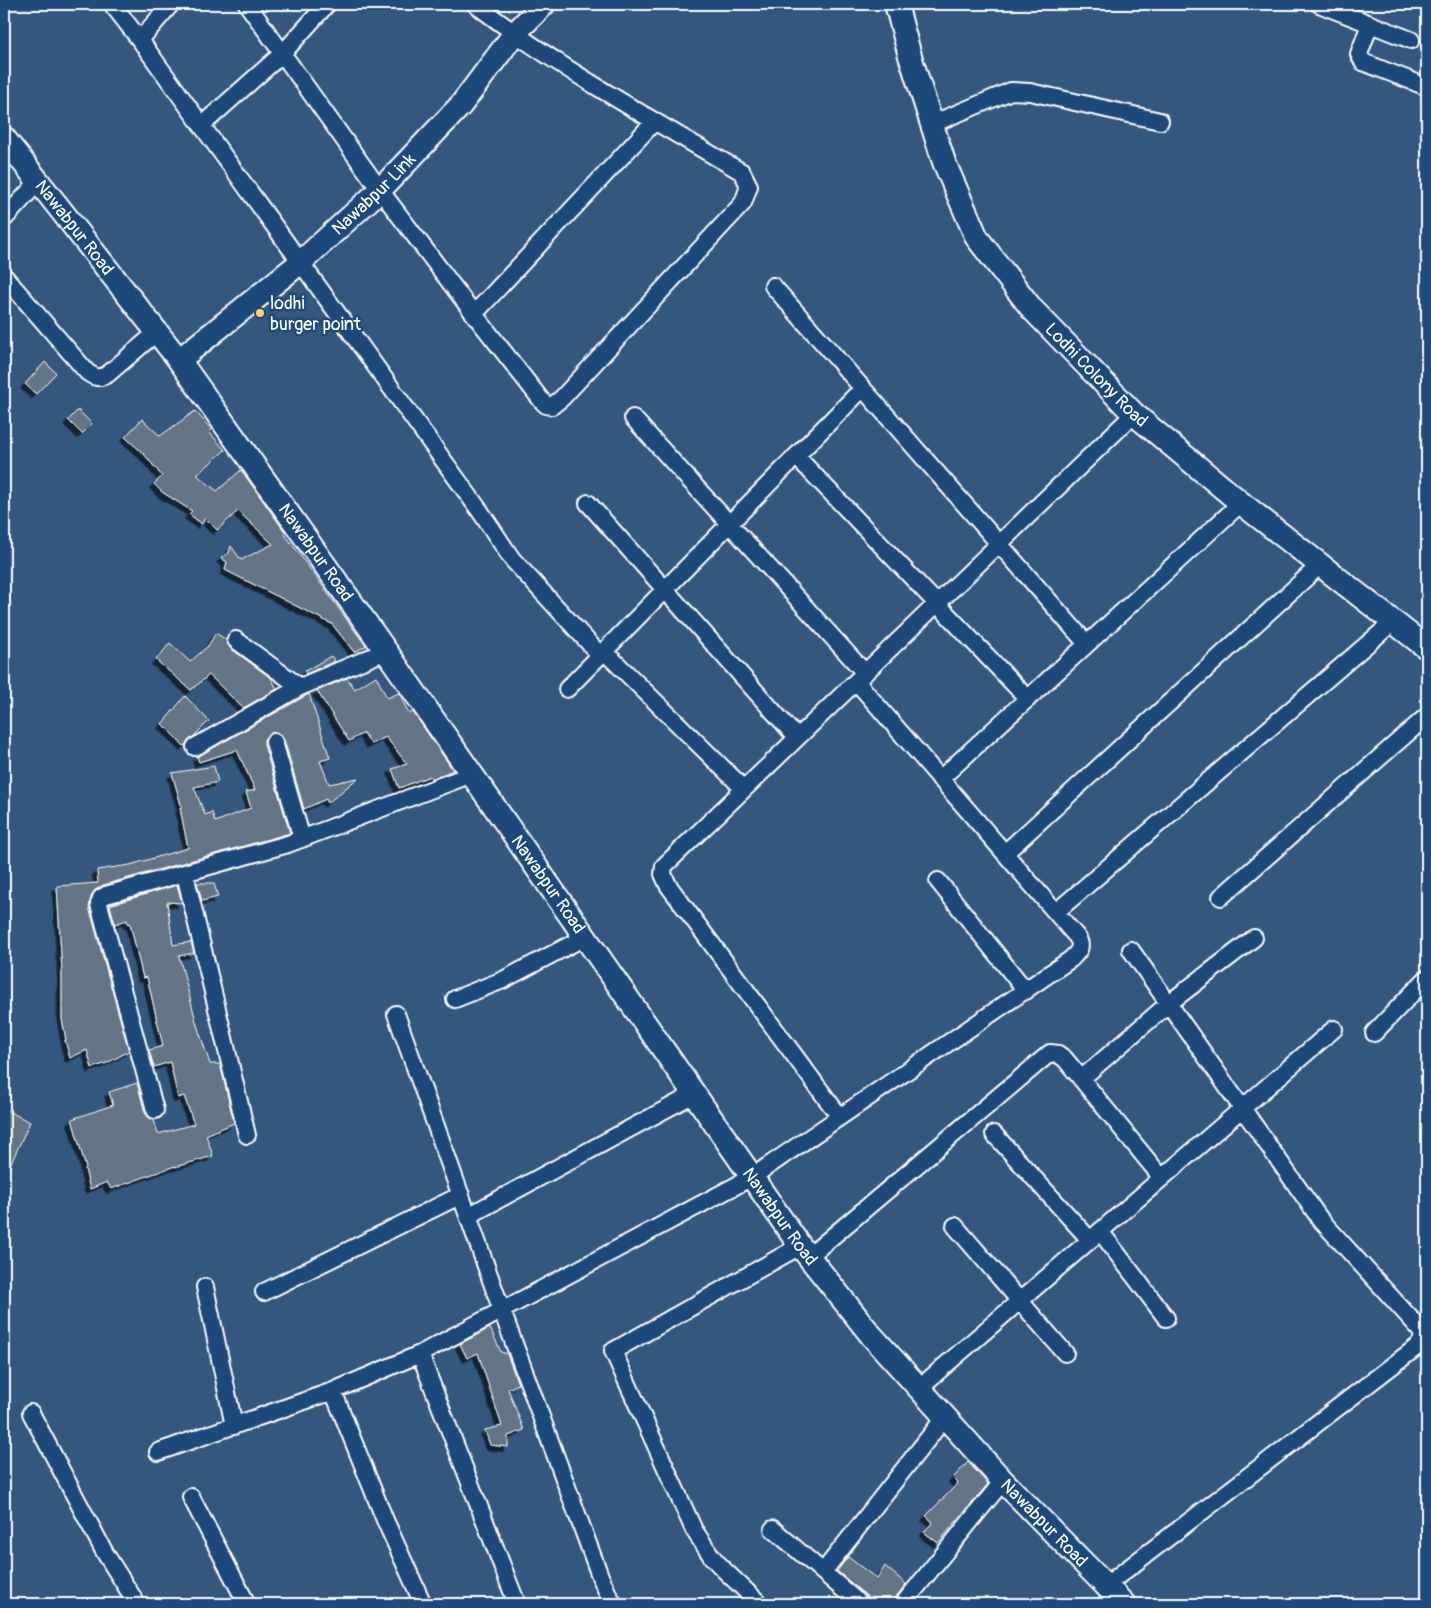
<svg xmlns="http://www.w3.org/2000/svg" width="1431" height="1608" font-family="Pangolin,sans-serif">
<defs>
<filter id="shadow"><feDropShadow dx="-4.5" dy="4.5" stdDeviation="0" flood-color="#0009"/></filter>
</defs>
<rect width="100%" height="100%" fill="#34577d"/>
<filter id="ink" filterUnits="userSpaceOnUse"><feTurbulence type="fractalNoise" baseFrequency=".02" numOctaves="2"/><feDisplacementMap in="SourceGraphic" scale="10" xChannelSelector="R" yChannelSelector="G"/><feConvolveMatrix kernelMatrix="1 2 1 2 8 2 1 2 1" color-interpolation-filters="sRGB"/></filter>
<g filter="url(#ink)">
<path fill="#647584" stroke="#fff" filter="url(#shadow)" d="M45 362 56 373 36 394 25 384Z
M78 410 92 424 82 434 68 420Z
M195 411 212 430 209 432 225 450 197 475 217 491 241 470 285 532 284 533 366 646 354 652 332 624 225 570 227 562 221 558 229 553 231 546 241 560 273 544 238 511 217 530 205 518 202 524 189 514 192 511 162 492 154 484 162 476 144 454 125 437 142 419 160 436Z
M216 633 226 640 230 648 271 678 277 689 243 708 209 675 191 690 156 660 170 643 190 662 208 646Z
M331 656 335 661 306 674 305 671Z
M376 676 387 698 399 693 409 714 413 712 453 770 431 779 430 776 399 788 392 769 407 764 386 737 371 744 364 733 349 741 317 691 347 678 355 689Z
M309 694 330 758 320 761 329 784 358 778 328 803 326 799 304 809 284 739 277 732 271 733 264 739V745L290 833 103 885 95 890 92 895 89 907 129 1051 107 1063 92 1068 87 1050 70 1058 65 1040H66L62 1019V971L57 886 98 883 97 870 130 865 188 848 180 808H182L172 773 214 766 218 782 194 787 205 815 212 812 215 822 251 808 246 792 255 790 237 750 199 762 197 757Z
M185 696 209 721 184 746 162 724Z
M197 883H214L218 897 202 901Z
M177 885 182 903 167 902 173 945 191 942 194 953 179 956 197 1025 210 1064H220L234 1123 206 1135 213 1156 175 1167V1166L111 1189 107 1182 90 1189 85 1169 86 1168 72 1119 113 1105 109 1092 137 1083 145 1113 148 1117 154 1120 158 1134 194 1124 184 1096 178 1098 170 1062 154 1067 149 1050 163 1046 147 977 143 978 130 923 128 924 127 920 115 924 110 905Z
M4 1109 30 1122 4 1178Z
M490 1328 501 1352 507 1354 518 1384 508 1389 524 1430 508 1436V1447L490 1445 485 1430 502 1426 478 1353 467 1358 460 1344Z
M968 1462 988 1484 938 1543 924 1532 933 1522 926 1516 958 1483 953 1478Z
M848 1557 877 1579 885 1566 906 1584 895 1598 893 1604H876L837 1571Z"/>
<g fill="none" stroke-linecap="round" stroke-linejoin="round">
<defs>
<path id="street" d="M112 4 140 40 480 511 512 559 600 655
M247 4 380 190 474 314 542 401 546 405 552 406 562 398 743 203 749 186 742 172C652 120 557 67 475 4
M1319 4 1411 40
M1370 24 1359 54 1363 62 1427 87
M140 40 171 4
M932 124 1011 91 1030 92 1160 121
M202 125 283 53 327 4
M4 219 38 182
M4 276 87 372C95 378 99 379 108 374L157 332
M773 286 1087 644
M474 314 655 121
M633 418 865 673
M796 456 1028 699
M588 503 797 738
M236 640 300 687
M604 651 744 789
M567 689 863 388
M274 742 302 839
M195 747 300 687 386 651
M940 779 1241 503
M1005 853 1320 565
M185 874 247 1135
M938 881 1026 991
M1221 897 1427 716
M1056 912 1393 622
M455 999 503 980 585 937
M396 1014 502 1311 600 1576 609 1596 614 1604
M1374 1033 1427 978
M1081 1079 1168 1004 1254 938
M155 1110 99 904 101 898 106 895 288 844 472 774
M840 1117 668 885 663 874 664 866 1134 414
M994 1134 1090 1240
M468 1216 694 1094
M955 1226 1065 1353
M1100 1231 1166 1318
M808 1257 1050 1053 1058 1054 1065 1059 1162 1178
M205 1287 234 1426
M264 1292 461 1195
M420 1354 517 1604
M919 1388 1334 1029
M333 1391 385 1520 423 1604
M31 1413 105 1553 137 1604
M158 1452 333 1391 420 1354 752 1177 1071 959C1079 951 1083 947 1077 937L856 681
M191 1497 247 1604
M773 1529 860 1604
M823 1572 945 1417
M1105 1586 1418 1346C1423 1341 1423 1337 1421 1330L1320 1219 1131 950
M760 1604 724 1570 712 1557 694 1530 613 1351 800 1246
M903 1604 1003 1481"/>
<g id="secondary">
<path id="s1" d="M896 4 910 56 944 162 977 238 1032 309 1134 414 1241 503 1427 648"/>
<path id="s2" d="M4 138 179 360 386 651 800 1246 871 1335 1003 1481 1124 1604"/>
<path id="s3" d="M179 360 301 262 380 190 461 105 514 34 544 4"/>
</g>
</defs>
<use href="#street" stroke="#fff" stroke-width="20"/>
<use href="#secondary" stroke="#fff" stroke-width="26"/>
<use href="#street" stroke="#1f4a7a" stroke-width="16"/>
<use href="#secondary" stroke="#1f4a7a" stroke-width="22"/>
</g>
</g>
<circle fill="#ffd166" stroke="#1f4a7a" stroke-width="2" cx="260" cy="313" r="5"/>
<g text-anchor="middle" stroke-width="5" stroke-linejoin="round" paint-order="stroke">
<g font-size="18" fill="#fff" stroke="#1f4a7a">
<text dy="6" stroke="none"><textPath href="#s3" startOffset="256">Nawabpur Link</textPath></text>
<text dy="6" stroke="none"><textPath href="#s2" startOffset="114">Nawabpur Road</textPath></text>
<text dy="6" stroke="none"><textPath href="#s1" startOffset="430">Lodhi Colony Road</textPath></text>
<text dy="6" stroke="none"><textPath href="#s2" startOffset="519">Nawabpur Road</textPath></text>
<text dy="6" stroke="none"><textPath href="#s2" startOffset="924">Nawabpur Road</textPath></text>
<text dy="6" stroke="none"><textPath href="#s2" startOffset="1329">Nawabpur Road</textPath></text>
<text dy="6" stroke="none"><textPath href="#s2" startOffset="1734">Nawabpur Road</textPath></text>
</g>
<g font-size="18" fill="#fff" stroke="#1f4a7a" text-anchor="start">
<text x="270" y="309">lodhi<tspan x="270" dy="21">burger point</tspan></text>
</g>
</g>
<rect width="1431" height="1608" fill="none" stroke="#1f4a7a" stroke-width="20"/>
<rect x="10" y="10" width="1411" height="1588" fill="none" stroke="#fff" stroke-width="2" filter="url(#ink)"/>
</svg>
